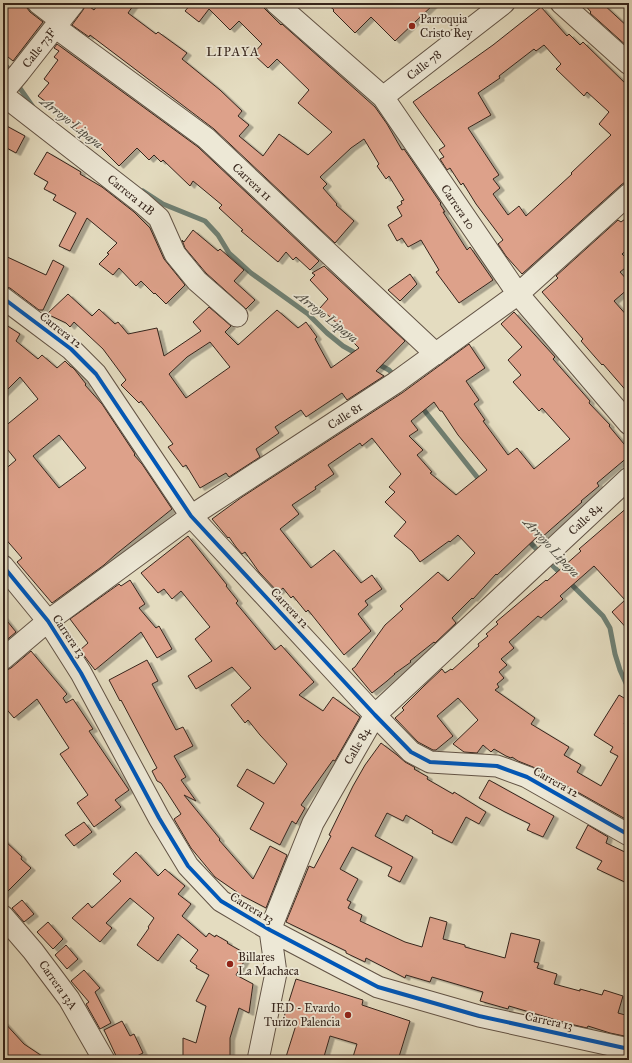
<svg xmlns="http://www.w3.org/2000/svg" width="632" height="1063" font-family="'IM FELL Great Primer',serif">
<defs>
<filter id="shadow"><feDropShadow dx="4.5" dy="2.5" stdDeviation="0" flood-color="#0004"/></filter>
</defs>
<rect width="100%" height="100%" fill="#e4dcc0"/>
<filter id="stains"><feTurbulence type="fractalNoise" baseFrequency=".005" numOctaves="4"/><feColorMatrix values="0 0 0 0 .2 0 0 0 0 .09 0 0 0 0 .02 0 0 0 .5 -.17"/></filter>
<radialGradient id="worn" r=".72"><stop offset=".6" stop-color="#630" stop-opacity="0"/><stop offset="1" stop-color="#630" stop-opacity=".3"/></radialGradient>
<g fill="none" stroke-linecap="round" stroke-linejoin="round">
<path stroke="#6f8074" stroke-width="5" d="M3 64 7 67 11 74
M17 84 33 107
M143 191 163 204 205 221 218 235 229 253 251 273 308 314 327 333 343 346 359 355
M376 363 389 370 395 376
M420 405 481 482
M526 538 541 554
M547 560 562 575
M568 581 603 616 610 628 615 654 620 670 629 690"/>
</g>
<path fill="#dda18a" stroke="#36251c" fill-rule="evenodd" filter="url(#shadow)" d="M3 3H26L27 8 30 12 43 22 13 61 3 53Z
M99 3H135L128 13 156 34 158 32 187 53 182 59 220 90 242 111 238 116 249 125 239 136 263 156 279 134 308 155 332 132 298 103 309 90 277 59 268 68 253 54 262 44 239 21 230 30 209 9 199 22 185 11 192 3H259L281 25 282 24 375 107 387 124 402 150 404 149 440 202 441 203 440 204 445 212H443L467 250 470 247 493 280 459 303 436 272 439 270 421 240 408 247 402 238 397 241 388 225 402 216 397 207 402 204 401 201 404 200 389 176 386 179 377 166 379 164 364 139 351 148 320 177 327 184 323 188 337 204 336 205 354 221 335 243 214 129 90 35 89 37 72 25 83 10 86 4 94 10Z
M326 3H435L395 41 371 17 355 33 333 11 334 10Z
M583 3H602L629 28V48L590 13 591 12Z
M541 7 567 36 569 34 580 45 583 42 629 87V179L621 185 522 274 506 256 498 244 503 240 476 204 463 183 461 185 450 168 447 170 440 159 444 157 439 150 445 146 413 102 493 45ZM544 45 561 64 556 69 584 96 587 92 609 112 599 124 611 135 571 173 572 174 526 216 519 206 508 215 493 194 500 188 493 179 499 175 468 128 491 115 478 93 500 78 499 76 534 49 536 51Z
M57 44 198 147 319 261 310 270 296 257 293 260 286 252 278 262 241 231 243 230 219 208 222 205 193 181 190 186 163 160 161 162 154 155 149 160 137 148 119 166 89 136 88 138 73 126 75 124 38 96 49 83 44 79 58 60 54 57 59 51 54 48Z
M3 124 25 136 16 153 3 146Z
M47 152 81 172 80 174 102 187 134 212 150 228 164 259 185 285 166 304 155 293 154 294 141 281 136 286 119 268 113 275 99 264 109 254 107 253 117 243 87 218 70 251 59 246 76 213 53 200 56 195 44 189 48 182 34 174Z
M629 216V248L622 254 629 261V265L620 272 629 282V288L614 301 629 318V394L603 364 602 365 581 341 583 339 542 292 558 278 556 276 618 220 621 222Z
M193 230 218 251 220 249 244 270 234 281 255 300 246 309 206 273 185 248 182 240 184 242Z
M3 255 46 275 53 260 64 266 43 310H39L10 288 3 286Z
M324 266 405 341 376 371 384 376 347 400 342 393 306 417 301 410 275 427 279 433 256 449 260 457 229 477 226 473 200 488 186 465 183 467 168 447 173 444 141 401 139 403 121 385 126 380 103 349 74 322 70 327 66 323 47 314 68 294 92 316 99 309 115 324 118 322 128 334 157 328 164 356 201 331 193 322 209 307 231 326 225 332 238 345 277 310 298 328 306 322 317 337 315 339 331 368 359 348 349 338 351 336 320 308 328 299 310 280 315 275 312 273ZM210 342 230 367 186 398 169 374 187 357Z
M410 274 417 284 400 301 388 290Z
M514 312 555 357 553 359 590 401 589 403 610 425 609 426 629 450V456L597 483 599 486 581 501 582 502 541 538 539 535 497 575 496 574 473 599 472 598 452 618 456 623 435 643 434 642 410 661 411 662 394 674H395L387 681 372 693 352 669 355 667 385 625 403 609 400 606 438 572 448 581 475 553 458 535 450 542 449 541 420 562 412 551 394 536 406 522 385 502 395 492 389 487 401 474 395 467 372 438 362 446 360 443 328 465 334 474 315 487 316 489 292 505 299 514 280 529 311 568 334 550 361 583 372 575 382 589 365 601 368 605 358 614 371 631 344 655 308 610 306 612 293 596 291 598 283 588 278 592 259 572 245 552 242 554 236 547 229 537 228 538 212 519 242 497 402 393 469 344 485 368 466 381 479 400 474 404 485 420 483 421 508 455 517 448 534 469 570 439 542 408 539 411 513 382 521 375 508 360 522 347 501 324ZM434 402 440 411H442L458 435 487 470 456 495 430 473 432 472 417 455 423 450 409 436 418 430 411 421Z
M3 323 20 334 16 341 38 359 42 355 57 368 65 361 71 367H72L75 370 86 384 85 385 102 404 135 454 134 455 142 464 172 509 115 555 104 565 52 603 17 562 22 558 3 536V471L16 460 3 444V428L38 399 20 377 3 394ZM59 435 86 468 59 488 33 456Z
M629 506V631L612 612 625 600 594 566 560 596 563 599 541 618 538 616 509 642 514 648 501 659 507 665 499 672 504 678 497 684 499 687 495 690 535 718 531 724 569 747 564 755 581 765 577 772 601 786 618 756 610 752 613 747 594 735 619 695 629 701V716L624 724 629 727V821L533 767 518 761 512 757 511 758 506 756 494 749 491 752 483 745 477 753 464 752 453 744 478 720 458 698 437 716 453 736 436 750H433L418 742 395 718 404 710 402 708 424 686 442 669 445 673 451 669 452 670 479 646 478 644 488 636 486 634 498 624 496 622 546 580 547 581 581 551 579 549Z
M188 536 227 585 226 586 238 601 236 603 275 650 281 645 314 682 299 695 323 711 333 697 360 717 335 761 333 760 301 805 305 808 296 824 292 821 280 845 250 829 264 803 237 786 247 769 274 784 287 764 260 735 248 720 245 723 231 705 251 688 232 667 196 689 188 676 212 661 195 639 210 627 181 591 172 599 164 589 158 593 141 573Z
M130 580 145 604 139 608 156 628 159 626 172 649 157 658 141 632 95 670 88 661 80 650 88 643 70 619 119 584 121 586Z
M3 616 16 632 3 643Z
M31 651 67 694 63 698 66 703 73 699 93 729 89 731 129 790 115 800 121 807 94 827 77 803 88 795 60 754 69 748 37 699 14 718 3 705V671H5L11 668Z
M147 660 158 681 152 684 176 730 183 727 193 746 174 756 186 777 181 780 196 801 184 795 220 839 219 840 253 879 270 846 287 855 266 908 241 895 215 877 191 848 174 819 181 814 161 783 157 781 152 771 157 768 121 700 120 701 109 680Z
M381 743 397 755 405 762 414 767 415 768 414 769 428 777 427 779 453 794 454 792 486 812 479 824 466 817 452 843 432 833 433 831 406 815 403 821 387 813 375 836 413 857 400 882 388 876 392 867 352 847 340 869 358 879 347 900 351 902 348 908 362 915 360 921 405 942 422 947 430 917 447 922 443 939 465 945V947L505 958 511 933 540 940 534 962 539 963 537 968 557 974 554 984 580 991V989L602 995 604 990 623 996 618 1013 629 1016V1037L610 1033 588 1026 587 1028 570 1024 509 1006 508 1009 480 1001 483 992 432 977 430 982 406 975 405 978 366 958 365 962 346 953V951L286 922 309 866 314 868 331 836 329 835 353 786 365 765Z
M489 780 554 816 543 837 527 830 530 824 505 812 479 798Z
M84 822 92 832 74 846 65 835Z
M588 825 608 837 606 843 629 854V884L597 869 602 861 576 848Z
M3 839 22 857 21 859 31 868 3 896Z
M136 852 158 876 165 869 185 886 178 894 191 904 182 916 206 937 209 933 215 937 216 935 228 942 227 943 248 955 236 975 253 984 249 1013 239 1008 230 1038V1060H183V1038L196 1043 206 1006 196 1001 209 975 196 968 197 966 190 961 198 950 178 934 158 961 137 945 149 928 148 927 154 918 130 898 106 923 112 928 100 942 72 918 88 903 92 908 121 881 113 874Z
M22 900 34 914 24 922 12 908Z
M48 922 63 939 53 949 37 932Z
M66 945 78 959 67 969 55 955Z
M84 970 100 988 95 992 111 1023 100 1029 86 1004 89 1002 71 981Z
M296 979 363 1000 362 1005 410 1021 398 1060H352L357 1044 330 1036 323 1060H285L296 1025 283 1020Z
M3 1021 24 1044 48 1060H3Z
M122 1021 130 1036 134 1034 143 1053 129 1060H118L104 1030Z"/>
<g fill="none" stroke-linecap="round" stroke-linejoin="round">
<defs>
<path id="minor" d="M38 3 60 20
M276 3 383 97 518 294 629 424
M561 3 629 64
M55 27 206 138 436 354
M3 92 19 73 74 3
M3 95 142 203 159 218 175 254 197 281 237 316
M383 97 504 3
M3 298 71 349 96 374 191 516 375 715 411 752 430 762 497 766 527 777 629 835
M3 566 48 621 81 673 159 818 188 866 221 901 270 930 378 987 479 1016 629 1049
M3 659 48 621 191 516 395 383 518 294 629 194
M3 916 33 951 69 999 104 1060
M258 1060 276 973 270 930 313 823 375 715 629 478"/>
</defs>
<use href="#minor" stroke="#625345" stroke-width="23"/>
<use href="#minor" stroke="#ede8d6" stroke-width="21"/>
<defs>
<path id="cycleway" d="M3 298 71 349 96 374 191 516 375 715 411 752 430 762 497 766 527 777 629 835
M3 566 48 621 81 673 159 818 188 866 221 901 270 930 378 987 479 1016 629 1049"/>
</defs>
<use href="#cycleway" stroke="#ede8d6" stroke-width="6"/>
<use href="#cycleway" stroke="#0057b8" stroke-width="4"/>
</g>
<g fill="#8f2418" stroke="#ede8d6" stroke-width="1.5">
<circle cx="412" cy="26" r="4"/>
<circle cx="230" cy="964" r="4"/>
<circle cx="348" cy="1015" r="4"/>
</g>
<g text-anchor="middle" stroke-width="3.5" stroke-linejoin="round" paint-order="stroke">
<g font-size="12" fill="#36251c" stroke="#ede8d6" text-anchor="start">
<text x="420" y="23">Parroquia<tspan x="420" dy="14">Cristo Rey</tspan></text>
<text x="238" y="961">Billares<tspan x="238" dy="14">La Machaca</tspan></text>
<text x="340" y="1012" text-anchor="end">IED - Evardo<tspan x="340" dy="14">Turizo Palencia</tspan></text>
</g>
<g font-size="12" fill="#36251c" stroke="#ede8d6">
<text transform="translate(39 48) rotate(-52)" y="4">Calle 73F</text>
<text transform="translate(424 65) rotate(-38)" y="4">Calle 78</text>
<text transform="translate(252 182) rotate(43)" y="4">Carrera 11</text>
<text transform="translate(131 195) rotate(39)" y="4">Carrera 11B</text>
<text transform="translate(458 207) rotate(56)" y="4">Carrera 10</text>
<text transform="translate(61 330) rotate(38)" y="4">Carrera 12</text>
<text transform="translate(345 416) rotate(-33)" y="4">Calle 81</text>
<text transform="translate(585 519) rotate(-43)" y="4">Calle 84</text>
<text transform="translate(290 608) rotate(47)" y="4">Carrera 12</text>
<text transform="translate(69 636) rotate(56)" y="4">Carrera 13</text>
<text transform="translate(357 746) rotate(-60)" y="4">Calle 84</text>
<text transform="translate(556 782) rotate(29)" y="4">Carrera 12</text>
<text transform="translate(252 908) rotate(31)" y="4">Carrera 13</text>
<text transform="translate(58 985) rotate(55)" y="4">Carrera 13A</text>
<text transform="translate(549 1021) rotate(12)" y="4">Carrera 13</text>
</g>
<g font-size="13" letter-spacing="1" fill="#36251c" stroke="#ede8d6">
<text x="233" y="56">LIPAYA</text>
</g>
<g font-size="13" font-style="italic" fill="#4e4b41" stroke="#ede8d6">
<text transform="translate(72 122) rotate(38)" y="5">Arroyo Lipaya</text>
<text transform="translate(327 316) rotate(38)" y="5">Arroyo Lipaya</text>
<text transform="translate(552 547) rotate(47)" y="5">Arroyo Lipaya</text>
</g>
</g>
<rect width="632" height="1063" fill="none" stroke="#e4dcc0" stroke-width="16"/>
<rect x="4" y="4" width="624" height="1055" fill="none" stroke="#36251c" stroke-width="2"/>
<rect x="8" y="8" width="616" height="1047" fill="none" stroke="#36251c"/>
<rect width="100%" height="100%" filter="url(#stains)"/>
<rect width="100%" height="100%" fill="url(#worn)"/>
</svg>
